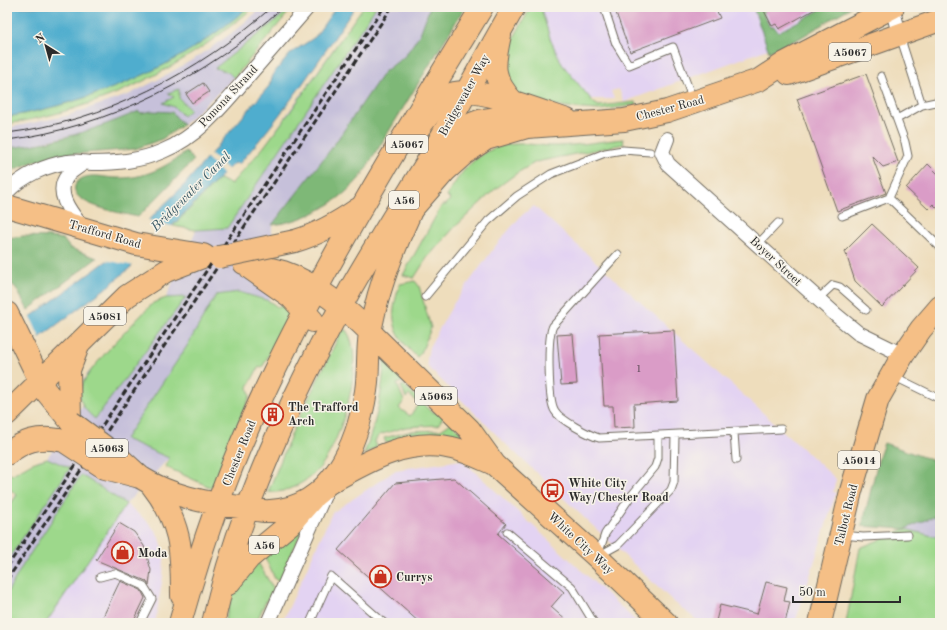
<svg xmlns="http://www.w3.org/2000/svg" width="947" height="630" font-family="'Old Standard TT',serif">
<rect width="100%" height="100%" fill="#f7f3e8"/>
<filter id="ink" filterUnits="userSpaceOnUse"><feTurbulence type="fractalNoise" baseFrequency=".025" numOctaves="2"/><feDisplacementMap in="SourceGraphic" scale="8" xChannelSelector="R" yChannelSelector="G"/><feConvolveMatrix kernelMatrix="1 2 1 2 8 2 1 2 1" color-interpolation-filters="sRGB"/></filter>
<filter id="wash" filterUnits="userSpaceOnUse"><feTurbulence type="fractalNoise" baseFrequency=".012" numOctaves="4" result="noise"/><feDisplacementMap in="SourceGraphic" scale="16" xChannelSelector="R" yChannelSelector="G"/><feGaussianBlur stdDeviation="0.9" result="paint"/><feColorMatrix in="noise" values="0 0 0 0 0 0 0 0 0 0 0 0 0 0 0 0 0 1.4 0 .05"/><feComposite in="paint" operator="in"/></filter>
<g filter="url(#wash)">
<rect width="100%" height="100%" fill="#eeddbc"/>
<path fill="#e3d3f2" d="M545 7H851L800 38 778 49 769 52 768 49 624 102 619 89 611 91 614 99H591L562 64 551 41 542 12Z
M534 206 836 479 833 492 836 493 795 623H702L698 621 674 602 508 446 428 367 427 359 429 347 454 303 497 244 521 216Z
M462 460 638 623H282L332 513 396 470Z
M126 504 148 522 157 533 162 545 164 558 163 575 155 623H46Z"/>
<path fill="#c6c0da" d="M263 7H294L215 68 228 72 234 78 183 125 178 120 152 111 140 113 139 111 109 124 76 134 22 147 7 148V128L66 116 128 95 161 78 199 56 233 32Z
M363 7H430L420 34 405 56 384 72 331 149 272 225 269 300 274 304 169 458 126 504 46 623H7V509L38 460 47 458 82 406 80 397 82 382 88 373 150 306 157 301 166 298 196 230 173 226 219 179 231 184 263 148Z
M940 514V538L905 529Z"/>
<path fill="#9dd88b" stroke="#64825b" d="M248 7H254C183 69 101 109 7 124V117C95 101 181 67 248 7Z
M293 7 234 78 228 72 215 68Z
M363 7H376L227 228 196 230 173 226 219 179 231 184 263 148 290 112Z
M531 7H545L542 12 551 41 562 64 594 103 599 106 636 102 637 105 599 110 582 109 547 104 518 94 508 83 504 55Z
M179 89V98L190 110 183 116 174 107 163 103 174 97 168 93Z
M623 139 624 144 536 162 517 173 494 190 454 228 427 258 414 278 403 275 442 205H446L450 199 447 196C462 168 483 145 517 144 531 143 545 147 559 146 581 145 602 141 623 139Z
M415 281 419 286 431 328 421 353 417 357C391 333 389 317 400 284Z
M239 292 269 301 279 308 284 301 293 309 263 366 258 368 248 387 250 396 212 488 166 467 169 458 125 439 187 346 216 295Z
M186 297 95 419C86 411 79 404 80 391 81 374 139 318 153 303L166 298Z
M342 330H346C367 358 341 441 321 466 309 481 287 494 268 492L294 428Z
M384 356 403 374 404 381 397 384 404 401 399 408 410 416 419 403 409 395 406 398 401 386 404 385 431 412H440L444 416 438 425 406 427 379 435 375 441 377 447 364 454C376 422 384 390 384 356Z
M451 423 462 434V440L399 439 386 443 384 438 412 431 441 430Z
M47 458 70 468 7 561V509L17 495 7 487V471L11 475 32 463Z
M81 475 126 504 46 623H7V593L23 565Z
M302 524 304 526 279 582 275 579 263 553Z
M905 529 940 538V623H846L860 548Z
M256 559 274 590 266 601 256 623H224L233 593Z"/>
<path fill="#7eb877" stroke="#547251" d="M430 7H465L362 175C341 202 306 221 272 225L331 149 384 72 405 56 420 34Z
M753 7H762L765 12 763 13 770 27 774 26 778 32 825 7H851L800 38 769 52Z
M139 111 141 113 152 111 172 112 183 125 162 139 135 149 60 155 36 161 7 172V148C52 144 97 129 139 111Z
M186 152 194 160 138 217C126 214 69 205 75 186 76 182 81 178 86 177 95 174 107 178 116 178 144 179 164 168 186 152Z
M23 236 49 237 63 239 70 248 97 258 28 310 16 288 7 280V238Z
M884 443 937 462 940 482V514L905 529 862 526 879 457Z"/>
<path fill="#4fadce" stroke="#3d6c7c" d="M7 7H248C181 67 95 101 7 117Z
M336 7H355C319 61 282 116 239 164L234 163 130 268 106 288 7 362V334L108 260 185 184 269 86 274 73 291 53 315 37Z"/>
<path fill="#eeddbc" d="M209 153 229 170 224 175 206 157Z
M145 219 175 227 134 266 105 260Z
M30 316 41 340 7 364V332Z"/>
<g id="blocks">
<path fill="#da9cc7" d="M614 7H715L720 18 630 52Z
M762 7H819L779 29 776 24 772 26Z
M866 74 898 162 883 167 872 156 886 193 837 211 797 99Z
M203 83 209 92 192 103 186 94Z
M928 164 940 176V211L933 204 928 209 906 188Z
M872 224 919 268 882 307 855 281 845 251Z
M674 330 678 401 634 404 635 427 614 428 613 406H604L599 334Z
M573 334 577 384 561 385 557 335Z
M454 478 506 524 498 534 564 592 551 607 569 623H420L338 550 395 483Z
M119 523 134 532 144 546 151 570 149 585 146 581 96 560Z
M120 581 141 590 145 598 133 623H100Z
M766 582 787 587 784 601 790 602 785 623H725L716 621 720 605 757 614Z"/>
</g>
</g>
<g filter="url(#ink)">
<use href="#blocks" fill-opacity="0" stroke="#6f695e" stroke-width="1"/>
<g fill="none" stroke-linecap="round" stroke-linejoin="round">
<defs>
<path id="lane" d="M604 7 616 44 629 65 673 47 693 100
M900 36 922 105
M897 119 922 105 940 101
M889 198 940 247
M842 216 889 198 908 156 905 142 881 76
M758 244 778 223
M618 254 553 326C547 337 548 401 555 411 560 420 589 435 599 438L781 429
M425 297 488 221 517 196 551 174 605 153 623 150 650 152
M818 299 833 285 840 287 866 310
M893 376 940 399
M734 433 736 460
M507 532 572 587 594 623
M843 535 863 537 908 535
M598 555 605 534 631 496 655 467 658 458V436
M598 556 618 545 671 490 674 482 675 435
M100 577 115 573 144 586 152 599 140 623
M310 623 331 576 384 623"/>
<path id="street" d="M892 7 899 34
M667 139 662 152 668 164 836 315 858 333 903 355
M7 192C22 176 46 165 68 162 76 160 84 163 92 163 117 163 140 161 163 151 199 136 224 104 248 76 268 53 288 30 308 7
M83 228C72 214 53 193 68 175 72 170 79 167 83 163
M268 623 326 491"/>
<path id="primary" d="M500 35C493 66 491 78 514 103
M789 74 940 20
M409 141C420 128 435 103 449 95 471 83 543 112 567 120
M433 154C474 116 480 116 535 120
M411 210 445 171 464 154 486 139 527 127 624 120 667 111 759 80 785 63 893 7
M371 333 469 429 495 465 597 557 666 623
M329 483C366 462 407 437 452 448 466 451 480 458 494 464
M820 623 851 491 878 399 903 355 921 329 940 307"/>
<path id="highway" d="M7 206 136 244 203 255
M295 241C319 234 338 223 358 209
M244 263C256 266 270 268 283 272 313 282 348 310 371 333
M251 269 291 297 313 321
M7 313 44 389 71 422
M7 414 127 296 166 271 205 256
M70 421 69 370 78 346
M7 454C23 441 38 436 59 440
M140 477C170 496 206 503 240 507 250 508 260 512 270 511 332 509 358 442 366 391 369 372 367 352 370 333 377 291 392 252 410 213
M151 484C181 522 182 549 182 596
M228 584 249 558 290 524 312 499
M180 623C199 555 222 486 251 421 316 276 400 142 482 7
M213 623C239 507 294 392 351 288 375 246 401 205 426 164 456 112 484 59 514 7"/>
</defs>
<use href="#lane" stroke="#6f695e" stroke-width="9"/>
<use href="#street" stroke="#6f695e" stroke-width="16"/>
<use href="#primary" stroke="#6f695e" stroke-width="24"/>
<use href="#highway" stroke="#6f695e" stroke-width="24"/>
<use href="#lane" stroke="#fff" stroke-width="7"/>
<use href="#street" stroke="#fff" stroke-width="14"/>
<use href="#primary" stroke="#f5bf86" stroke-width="22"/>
<use href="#highway" stroke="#f5bf86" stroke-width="22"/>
<path stroke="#2b2b2b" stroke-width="1" d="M7 133C107 121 197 73 272 7
M7 140C111 127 206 77 283 7"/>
<path stroke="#2b2b2b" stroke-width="3" stroke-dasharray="6 3" stroke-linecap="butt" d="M7 567 384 7
M7 580 392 7"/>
<defs>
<path id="highway-bridge" d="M219 257 295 241
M71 422 117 456 139 476
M59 440 64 441 105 468 140 477"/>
</defs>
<use href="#highway-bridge" stroke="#6f695e" stroke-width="24" stroke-linecap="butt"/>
<use href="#highway-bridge" stroke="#f5bf86" stroke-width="22"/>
</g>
</g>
<defs>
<symbol id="building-ring" viewBox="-11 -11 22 22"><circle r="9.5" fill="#f7f3e8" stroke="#c8321e" stroke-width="1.5"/><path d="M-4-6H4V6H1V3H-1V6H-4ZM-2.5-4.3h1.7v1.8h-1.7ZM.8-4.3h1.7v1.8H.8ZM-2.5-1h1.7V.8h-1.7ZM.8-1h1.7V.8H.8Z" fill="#c8321e"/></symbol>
<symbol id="bus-ring" viewBox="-11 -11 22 22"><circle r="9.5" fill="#f7f3e8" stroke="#c8321e" stroke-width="1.5"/><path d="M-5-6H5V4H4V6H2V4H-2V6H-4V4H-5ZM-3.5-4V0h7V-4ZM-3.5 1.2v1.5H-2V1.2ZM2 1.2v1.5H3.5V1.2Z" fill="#c8321e"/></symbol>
<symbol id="shop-ring" viewBox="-11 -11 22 22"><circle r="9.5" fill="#f7f3e8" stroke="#c8321e" stroke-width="1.5"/><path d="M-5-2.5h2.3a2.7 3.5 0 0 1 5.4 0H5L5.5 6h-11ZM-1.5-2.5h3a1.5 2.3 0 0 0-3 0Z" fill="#c8321e"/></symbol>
</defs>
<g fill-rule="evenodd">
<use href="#building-ring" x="260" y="402" width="25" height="25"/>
<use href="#bus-ring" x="540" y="478" width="25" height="25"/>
<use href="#shop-ring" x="110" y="540" width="25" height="25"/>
<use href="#shop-ring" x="368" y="564" width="25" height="25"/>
</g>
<g text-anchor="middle" stroke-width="3" stroke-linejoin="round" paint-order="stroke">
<g font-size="10" fill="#574752">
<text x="639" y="372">1</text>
</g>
<g fill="#f7f3e8" stroke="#686764" stroke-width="1">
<rect x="829" y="43" width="42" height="18" rx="3"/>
<rect x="386" y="135" width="42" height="18" rx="3"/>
<rect x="389" y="191" width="30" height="18" rx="3"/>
<rect x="84" y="307" width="42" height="18" rx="3"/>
<rect x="415" y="387" width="42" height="18" rx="3"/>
<rect x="86" y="439" width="42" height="18" rx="3"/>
<rect x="838" y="451" width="42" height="18" rx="3"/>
<rect x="249" y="536" width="30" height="18" rx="3"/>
</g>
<g font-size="11" font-weight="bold" fill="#2b2b2b">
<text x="850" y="56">A5067</text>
<text x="407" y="148">A5067</text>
<text x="404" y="204">A56</text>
<text x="105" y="320">A5081</text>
<text x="436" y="400">A5063</text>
<text x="107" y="452">A5063</text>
<text x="859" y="464">A5014</text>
<text x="264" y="549">A56</text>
</g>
<g font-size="12" fill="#2b2b2b" stroke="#f7f3e8">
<text transform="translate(464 95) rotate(-61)" y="4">Bridgewater Way</text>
<text transform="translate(228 96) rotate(-47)" y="4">Pomona Strand</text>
<text transform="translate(670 108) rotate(-15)" y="4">Chester Road</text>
<text transform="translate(105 234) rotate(16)" y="4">Trafford Road</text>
<text transform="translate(776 261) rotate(43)" y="4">Boyer Street</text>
<text transform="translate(239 453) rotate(-68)" y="4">Chester Road</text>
<text transform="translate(846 515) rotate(-76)" y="4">Talbot Road</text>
<text transform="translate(581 543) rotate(43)" y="4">White City Way</text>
</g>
<g font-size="12" font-weight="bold" fill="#2b2b2b" stroke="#f7f3e8" text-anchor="start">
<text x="288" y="411">The Trafford<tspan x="288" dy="14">Arch</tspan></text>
<text x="568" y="487">White City<tspan x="568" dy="14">Way/Chester Road</tspan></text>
<text x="138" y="557">Moda</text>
<text x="396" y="581">Currys</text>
</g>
<g font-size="13" font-style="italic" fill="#385864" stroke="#f7f3e8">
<text transform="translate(190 191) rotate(-45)" y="5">Bridgewater Canal</text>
</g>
</g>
<rect width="947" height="630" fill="none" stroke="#f7f3e8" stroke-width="24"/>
<g transform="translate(46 46) rotate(323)" stroke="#f7f3e8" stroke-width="3" paint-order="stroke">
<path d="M0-3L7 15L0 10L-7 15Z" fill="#2b2b2b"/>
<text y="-6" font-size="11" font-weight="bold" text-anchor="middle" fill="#2b2b2b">N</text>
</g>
<path d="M793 596v6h107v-6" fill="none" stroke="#2b2b2b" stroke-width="2"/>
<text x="799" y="596" font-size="12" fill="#2b2b2b" stroke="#f7f3e8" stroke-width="3" paint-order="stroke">50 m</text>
</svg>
